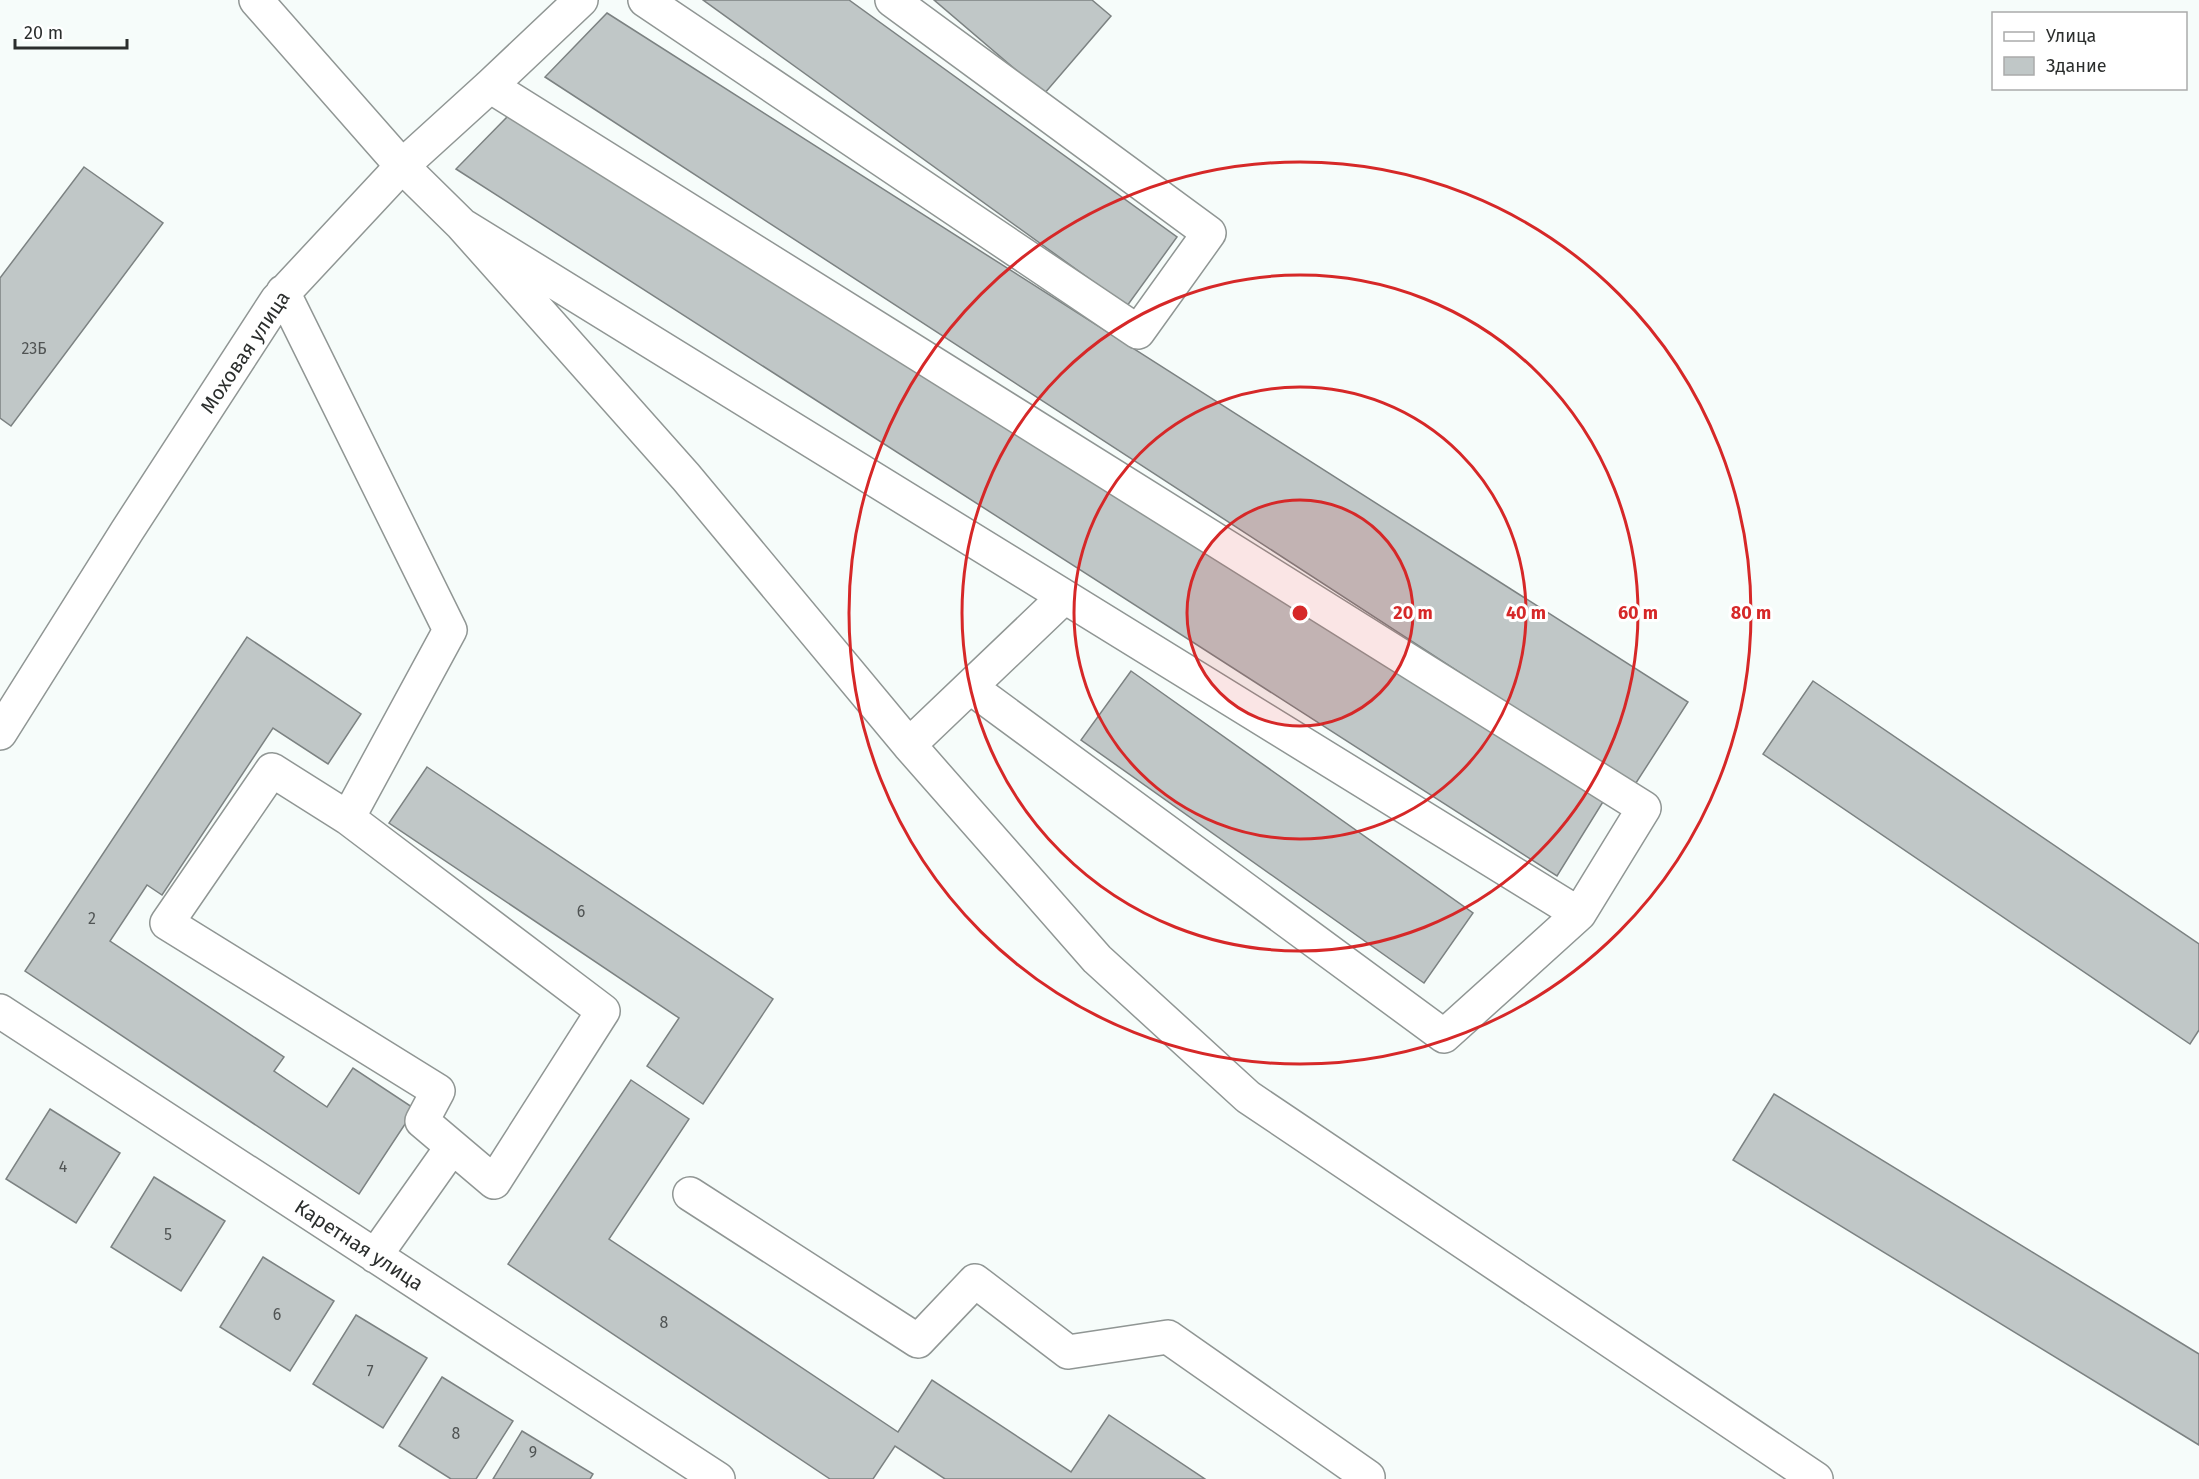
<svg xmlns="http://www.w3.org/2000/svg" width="2199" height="1479" font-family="'Fira Sans',sans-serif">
<rect width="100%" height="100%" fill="#f6fcfa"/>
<path fill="#c0c7c7" stroke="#7c8282" stroke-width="1.5" d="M703 0H849L1177 237 1127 306Z
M934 0H1092L1111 16 1044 94Z
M607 13 1688 702 1634 786 545 77Z
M510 114 1606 797 1557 876 456 169Z
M84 167 163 223 11 426 0 418V278Z
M247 637 361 714 328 764 273 728 162 895 147 885 110 941 284 1057 274 1071 327 1107 353 1068 415 1109 359 1194 25 971Z
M1131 671 1473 913 1424 983 1081 740Z
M1813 681 2199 944V1030L2190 1044 1763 754Z
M427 767 773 999 703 1104 647 1066 679 1018 389 823Z
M631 1080 689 1119 609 1239 898 1432 932 1380 1071 1472 1109 1415 1205 1479H945L895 1446 873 1479H830L508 1264Z
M1774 1094 2199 1354V1445L1733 1160Z
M50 1109 120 1153 76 1223 6 1179Z
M154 1177 225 1221 181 1291 111 1247Z
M263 1257 334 1301 290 1371 220 1327Z
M356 1315 427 1358 383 1428 313 1384Z
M442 1377 513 1421 476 1479H451L399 1446Z
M522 1431 593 1474 590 1479H493Z"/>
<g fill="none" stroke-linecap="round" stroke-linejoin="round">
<defs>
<path id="minor" d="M256 0 402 166 462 225 686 477 909 745 1097 959 1248 1097 1816 1479
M645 0 1138 332 1209 233 892 0
M462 225 1579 914 1644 808 490 86
M283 292 450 630 348 818 272 770 167 923 438 1091 422 1121 494 1182 603 1011 348 818
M970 687 1444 1036 1579 914
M0 733 127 531 277 300 402 166 490 86 581 0
M909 745 1063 598
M0 1011 718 1479
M690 1194 918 1341 975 1281 1068 1352 1168 1337 1368 1477 1367 1479
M375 1256 452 1147"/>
</defs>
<use href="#minor" stroke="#909694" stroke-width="36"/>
<use href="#minor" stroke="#fff" stroke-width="33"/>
</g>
<circle cx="1300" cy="613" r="113" fill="#d62828" fill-opacity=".12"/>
<g fill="none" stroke="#d62828" stroke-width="3">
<circle cx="1300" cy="613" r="113"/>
<circle cx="1300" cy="613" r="226"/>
<circle cx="1300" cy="613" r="338"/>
<circle cx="1300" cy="613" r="451"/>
</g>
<g text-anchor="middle" stroke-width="6" stroke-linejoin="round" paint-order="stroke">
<g font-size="16" fill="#505454">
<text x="34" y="354">23Б</text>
<text x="581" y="917">6</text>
<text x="92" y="924">2</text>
<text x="63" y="1172">4</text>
<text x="168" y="1240">5</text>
<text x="277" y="1320">6</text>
<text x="664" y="1328">8</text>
<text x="370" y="1377">7</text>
<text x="456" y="1439">8</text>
<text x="533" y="1458">9</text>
</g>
<g font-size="20" fill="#2b2e2d" stroke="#fff">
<text transform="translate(245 352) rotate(-56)" y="7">Моховая улица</text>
<text transform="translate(359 1245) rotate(33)" y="7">Каретная улица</text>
</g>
</g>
<circle cx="1300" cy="613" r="9" fill="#d62828" stroke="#fff" stroke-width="3"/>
<g font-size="18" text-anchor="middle" font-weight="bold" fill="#d62828" stroke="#fff" stroke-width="6" stroke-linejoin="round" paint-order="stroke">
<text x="1413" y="619">20 m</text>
<text x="1526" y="619">40 m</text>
<text x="1638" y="619">60 m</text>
<text x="1751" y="619">80 m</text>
</g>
<rect x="1992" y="12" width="195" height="78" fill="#ffffff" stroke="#aaabab" stroke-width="1.5"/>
<rect x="2004" y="32" width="30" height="9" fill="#ffffff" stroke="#aaabab" stroke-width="1.5"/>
<text x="2046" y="42" font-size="18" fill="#2b2e2d">Улица</text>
<rect x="2004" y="57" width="30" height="18" fill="#c0c7c7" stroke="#aaabab" stroke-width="1.5"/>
<text x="2046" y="72" font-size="18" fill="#2b2e2d">Здание</text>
<path d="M15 39v9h112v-9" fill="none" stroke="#2b2e2d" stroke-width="3"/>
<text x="24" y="39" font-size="18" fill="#2b2e2d" stroke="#ffffff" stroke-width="4.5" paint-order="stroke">20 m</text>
</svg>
